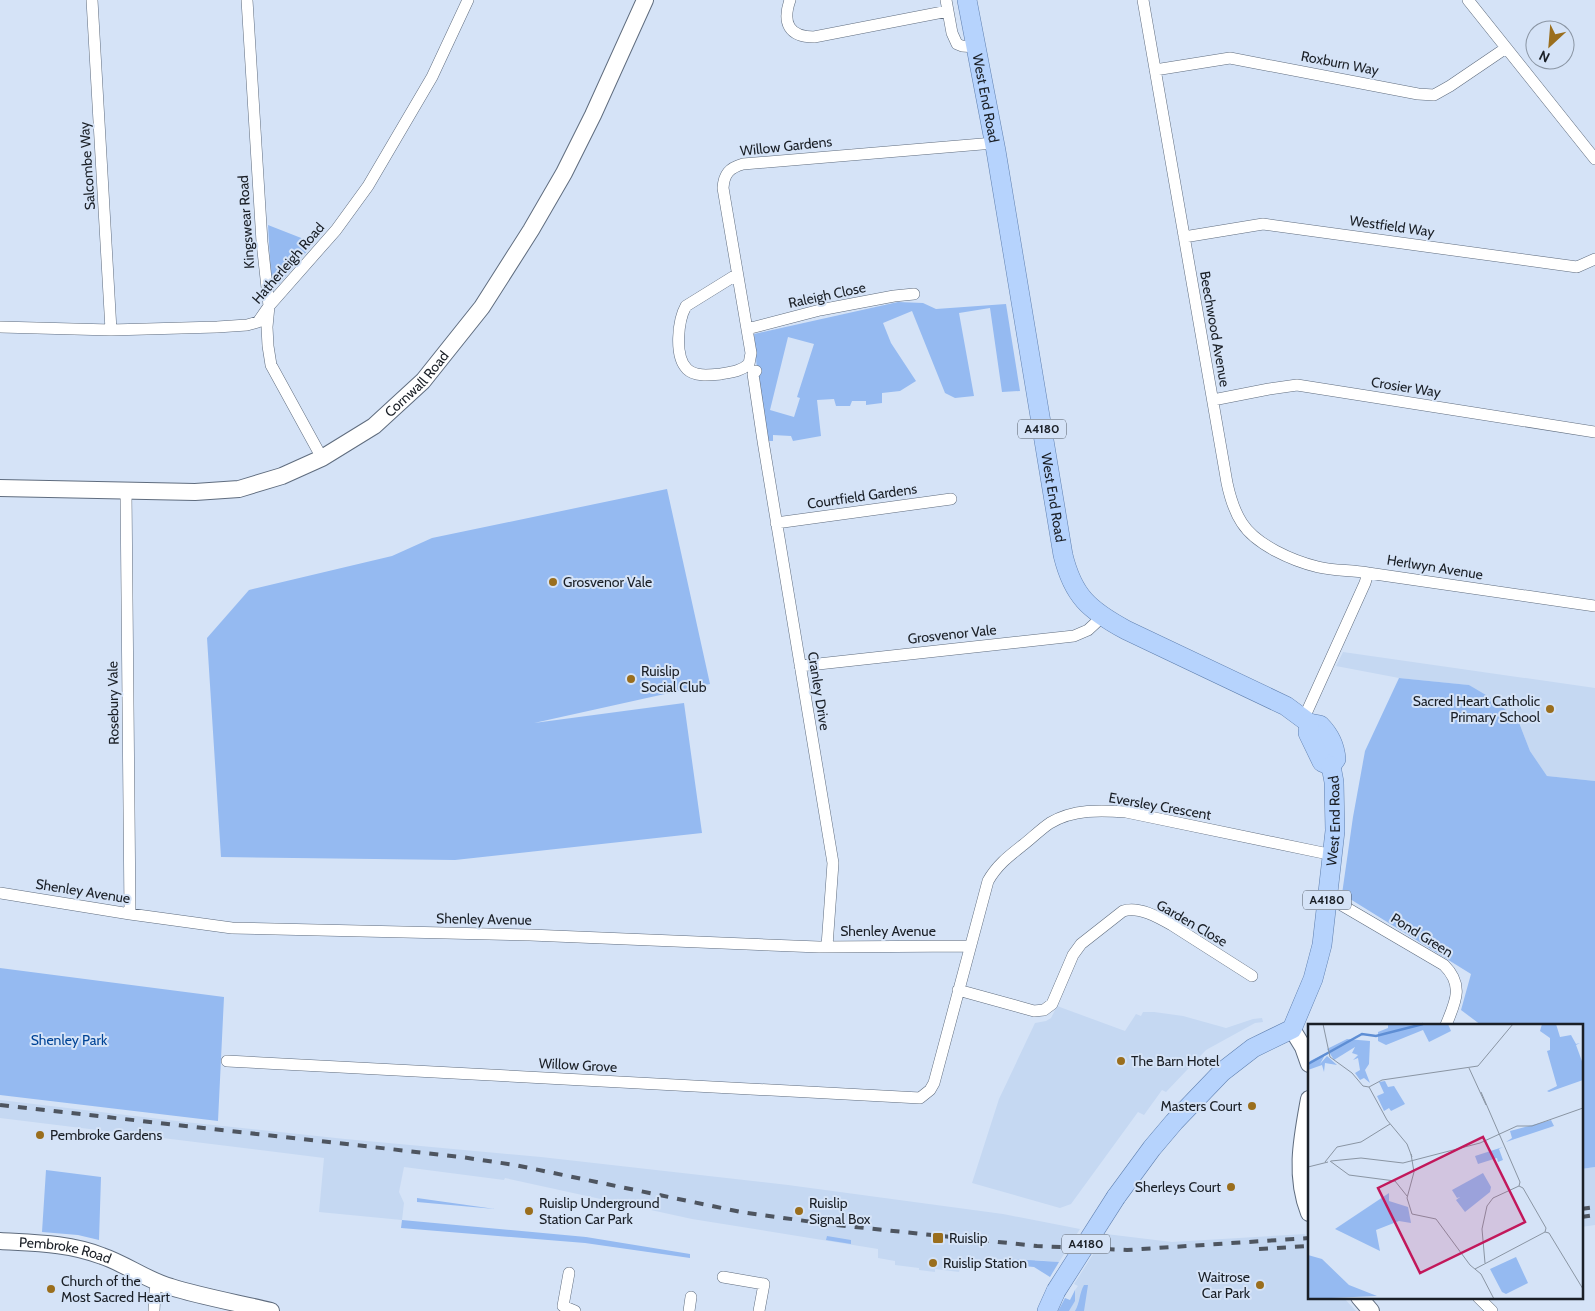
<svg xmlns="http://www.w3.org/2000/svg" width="1595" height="1311" font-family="Cabin,sans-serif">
<rect width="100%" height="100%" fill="#d5e3f7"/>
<path fill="#c5d8f2" d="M1343 652 1595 688V781L1547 776 1530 751 1518 720 1469 685 1399 678 1336 666Z
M1057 1006 1125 1031 1136 1014 1141 1016 1143 1012H1154L1183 1016 1226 1028 1253 1019 1262 1018 1263 1022 1255 1023 1206 1050 1166 1092 1162 1090 1144 1115 1138 1112 1071 1204 1060 1208 972 1183 999 1099 1035 1023 1046 1021 1051 1018Z
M0 1100 185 1122 345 1139 541 1157 788 1185 1003 1214 1080 1229 1059 1262 1035 1260 1034 1267 972 1260 970 1270 960 1268 959 1272 935 1269V1272L919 1270V1268L895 1265V1261L878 1258V1249L692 1219 505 1178 504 1180 404 1167 399 1192 404 1203 402 1220 319 1212 324 1158 0 1118Z
M1595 1167V1225L1581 1227V1169Z
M1106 1234 1172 1242 1305 1234 1309 1241V1297H1343L1356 1311H1069L1074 1301 1075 1290 1078 1286 1074 1284Z"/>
<path fill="#95baf1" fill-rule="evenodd" d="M268 225 314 243 279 284 273 282 271 277Z
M898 302 923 303 936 309 1006 304 1020 391 1002 392 990 308 959 313 974 396 955 398 945 393 912 311 883 323 891 343 916 381 900 391 882 393V403L866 405V401H852L850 406H836L834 399 817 400 821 436 793 441 791 436 773 435V441H763L754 334ZM788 337 814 344 797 397 800 398 794 417 770 410Z
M667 489 710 684 534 723 684 703 702 833 455 860 221 857 207 638 249 590 392 556 432 538Z
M1399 678 1469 685 1491 698 1518 720 1530 751 1547 776 1595 781V1167L1581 1169V1025H1481L1461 1010 1471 974 1342 894 1353 817 1365 751Z
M0 968 224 997 218 1121 0 1095Z
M46 1170 101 1177 99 1240 78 1235 42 1232Z
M417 1198 495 1209 417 1202Z
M402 1220 586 1237 690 1254V1258L585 1243 401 1228Z
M827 1236 851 1240V1244L826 1240Z
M1011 1259 1059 1262 1050 1277 1034 1267 1008 1264Z
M1084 1285H1088L1084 1311H1075C1080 1303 1079 1294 1084 1285Z
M1075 1290V1301L1069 1311H1058L1065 1298 1070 1300Z"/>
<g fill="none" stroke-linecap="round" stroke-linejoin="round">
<defs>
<path id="street" d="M92 0 111 330
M247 0 262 242 269 306 267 327 268 346 271 365 322 458
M790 0C782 23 789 37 814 37L948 11
M946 0 952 33 957 44 962 46 976 47
M1143 0 1227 483C1230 497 1234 511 1242 523 1256 545 1293 561 1318 567 1334 571 1351 570 1368 573
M1468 0 1595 159
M1155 70 1230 58 1418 94 1434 95 1450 86 1506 48
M1184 237 1263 224 1577 267 1595 259
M736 275 686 306C678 320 674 356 687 369 695 377 710 375 721 374 732 372 741 371 749 364L751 353 723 188C724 174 729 168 743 164L994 143
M0 327 111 330 217 327 247 325 258 322 269 306 336 230 368 186 432 77 468 0
M747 329 820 310 894 296 914 294
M756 371 753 374 763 441 833 863 827 946
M1213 400 1269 389 1297 385 1595 432
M126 491 130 914
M776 523 951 499
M800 666 1074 636 1088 630 1102 617
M1304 718 1365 583 1368 573 1595 606
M0 893 130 914 232 928 530 935 819 947 970 946
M1328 897 1444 965C1464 985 1456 1001 1446 1025
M958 990 1034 1011 1044 1010 1052 1004 1073 955 1081 944 1123 911C1139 906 1158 917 1172 925L1252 976
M227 1061 920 1098 930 1090 934 1083 988 881C997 865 1009 856 1023 845 1032 838 1041 829 1050 823 1073 809 1101 810 1126 812L1333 855
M569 1273 563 1306 575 1311
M723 1277 764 1284 759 1311
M1478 1297 1492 1311
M154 1311 155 1291 157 1283
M689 1311 691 1297"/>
<g id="secondary">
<path id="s1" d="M0 488 195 492 239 489 282 476 322 458 374 426 423 381 482 307 531 230 564 173 593 115 645 0"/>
<path d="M1292 1029 1303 1047 1309 1064"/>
<path d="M1309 1099C1302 1138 1294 1175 1309 1213"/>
<path id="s2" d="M0 1241C34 1243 69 1243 102 1256 126 1264 146 1280 171 1287 203 1297 238 1303 271 1311"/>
<path d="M1359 1297 1371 1311"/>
</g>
<g id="primary">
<path id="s3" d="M967 0 996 151 1063 555C1073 596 1089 610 1126 630L1286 706 1309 723 1320 725C1329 734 1335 746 1336 759L1331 766"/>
<path d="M1309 723 1308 733 1322 762 1331 766"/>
<path id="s4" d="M1116 1197 1152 1148 1174 1122 1222 1072 1253 1048 1292 1029 1313 979 1322 945 1335 831 1334 782 1331 766"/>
<path d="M1047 1311 1056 1291"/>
</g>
</defs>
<use href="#street" stroke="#5f6c7e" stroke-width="12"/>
<use href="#secondary" stroke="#5f6c7e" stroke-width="18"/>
<use href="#primary" stroke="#6080b0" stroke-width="20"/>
<use href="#street" stroke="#fff" stroke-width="11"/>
<use href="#secondary" stroke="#fff" stroke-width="16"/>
<use href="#primary" stroke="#b6d3fd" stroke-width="19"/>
<path stroke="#4e5560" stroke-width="4" stroke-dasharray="9 9" stroke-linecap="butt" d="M0 1105 461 1157 515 1165 741 1212 827 1224 1037 1246 1127 1250 1309 1238
M1581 1209 1595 1207
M1581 1217 1595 1215
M1259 1249 1309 1246"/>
<defs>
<path id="primary-bridge" d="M1056 1291 1116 1197"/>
</defs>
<use href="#primary-bridge" stroke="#6080b0" stroke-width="20" stroke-linecap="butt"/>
<use href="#primary-bridge" stroke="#b6d3fd" stroke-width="19"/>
</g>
<g fill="#9a6e1d" stroke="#d5e3f7" stroke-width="2">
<circle cx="553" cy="582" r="5"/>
<circle cx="631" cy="679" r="5"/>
<circle cx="1550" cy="709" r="5"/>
<circle cx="1121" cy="1061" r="5"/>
<circle cx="1252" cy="1106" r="5"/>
<circle cx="40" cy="1135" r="5"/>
<circle cx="1231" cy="1187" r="5"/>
<circle cx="529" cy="1211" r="5"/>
<circle cx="799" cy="1211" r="5"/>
<rect x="932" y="1232" width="12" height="12" rx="2.5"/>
<circle cx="933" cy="1263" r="5"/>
<circle cx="1260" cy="1285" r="5"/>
<circle cx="51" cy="1289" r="5"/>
</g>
<g text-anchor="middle" stroke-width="4" stroke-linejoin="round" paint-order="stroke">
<g fill="#d5e3f7" stroke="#525a65" stroke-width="1">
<rect x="1018" y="419.5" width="48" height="19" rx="4"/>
<rect x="1303" y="890.5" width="48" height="19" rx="4"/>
<rect x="1062" y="1234.5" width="48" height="19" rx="4"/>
</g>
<g font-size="12" font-weight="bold" fill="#1a1f26">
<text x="1042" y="433">A4180</text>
<text x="1327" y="904">A4180</text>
<text x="1086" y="1248">A4180</text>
</g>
<g font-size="14" fill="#1a1f26" stroke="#d5e3f7">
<text transform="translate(1340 63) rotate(11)" y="5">Roxburn Way</text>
<text dy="5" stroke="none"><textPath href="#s3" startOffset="100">West End Road</textPath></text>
<text transform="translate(786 146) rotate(-6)" y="5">Willow Gardens</text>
<text transform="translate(87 166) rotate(-94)" y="5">Salcombe Way</text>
<text transform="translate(246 222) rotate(-94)" y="5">Kingswear Road</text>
<text transform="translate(1392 226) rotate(8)" y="5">Westfield Way</text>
<text transform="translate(288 263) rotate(-49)" y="5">Hatherleigh Road</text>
<text transform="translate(827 295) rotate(-12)" y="5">Raleigh Close</text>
<text transform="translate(1215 329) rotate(80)" y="5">Beechwood Avenue</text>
<text dy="5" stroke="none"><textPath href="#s1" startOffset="449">Cornwall Road</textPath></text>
<text transform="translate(1406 387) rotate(9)" y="5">Crosier Way</text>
<text transform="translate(862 496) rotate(-8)" y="5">Courtfield Gardens</text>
<text dy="5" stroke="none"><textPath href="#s3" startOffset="505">West End Road</textPath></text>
<text transform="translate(1435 567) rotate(9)" y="5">Herlwyn Avenue</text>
<text transform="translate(952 634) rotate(-6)" y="5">Grosvenor Vale</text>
<text transform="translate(819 691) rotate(81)" y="5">Cranley Drive</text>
<text transform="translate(113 703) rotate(-91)" y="5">Rosebury Vale</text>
<text transform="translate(1160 806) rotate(10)" y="5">Eversley Crescent</text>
<text dy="5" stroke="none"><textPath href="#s4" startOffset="461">West End Road</textPath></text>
<text transform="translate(83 891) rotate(9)" y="5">Shenley Avenue</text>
<text transform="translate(484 919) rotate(1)" y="5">Shenley Avenue</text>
<text transform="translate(1192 923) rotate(30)" y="5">Garden Close</text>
<text x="888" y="936">Shenley Avenue</text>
<text transform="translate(1422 935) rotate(32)" y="5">Pond Green</text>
<text transform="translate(578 1065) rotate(3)" y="5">Willow Grove</text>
<text dy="5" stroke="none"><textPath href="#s2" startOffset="66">Pembroke Road</textPath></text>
</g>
<g font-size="14" fill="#1a1f26" stroke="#d5e3f7" text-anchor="start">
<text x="563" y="587">Grosvenor Vale</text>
<text x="641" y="676">Ruislip<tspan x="641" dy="16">Social Club</tspan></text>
<text x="1540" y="706" text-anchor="end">Sacred Heart Catholic<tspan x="1540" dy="16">Primary School</tspan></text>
<text x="1131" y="1066">The Barn Hotel</text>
<text x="1242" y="1111" text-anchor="end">Masters Court</text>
<text x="50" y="1140">Pembroke Gardens</text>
<text x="1221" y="1192" text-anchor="end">Sherleys Court</text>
<text x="539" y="1208">Ruislip Underground<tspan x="539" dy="16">Station Car Park</tspan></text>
<text x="809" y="1208">Ruislip<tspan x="809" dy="16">Signal Box</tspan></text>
<text x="949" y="1243">Ruislip</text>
<text x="943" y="1268">Ruislip Station</text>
<text x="1250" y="1282" text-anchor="end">Waitrose<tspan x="1250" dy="16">Car Park</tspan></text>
<text x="61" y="1286">Church of the<tspan x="61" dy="16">Most Sacred Heart</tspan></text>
</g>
<g font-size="14" fill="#004496" stroke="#d5e3f7">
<text x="69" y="1045">Shenley Park</text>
</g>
</g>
<g transform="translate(1308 1024)">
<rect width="275" height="275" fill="#d5e3f7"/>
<path d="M80 0H140L143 7 121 18 115 6 78 21 70 17V8L80 4ZM234 0H248L252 13 263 11 268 20 272 19 268 21 275 40V56L241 68 239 67 249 62 239 27 242 26V14L232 7ZM39 15 62 17 61 40 57 46 62 59 56 54 52 56 47 49 52 46 50 34 45 36 50 31 44 29 47 23 26 36 19 25ZM18 29 12 40 19 32 29 41 17 39 16 48 14 41 0 46 2 37ZM77 57 80 63 86 62 97 80 83 87 81 84 76 87 69 72 76 69 71 58ZM243 96 246 102 198 118 204 114 202 107ZM195 123 191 125 195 136 190 138 189 134 170 140 167 132ZM175 149 183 163 182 168 157 188 148 176 152 173 149 174 144 166ZM81 169V177L100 183 103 199 91 197 68 206 72 227 27 205ZM0 231 14 235 41 261 69 272 0 275ZM208 233 220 259 198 270 194 268 182 245Z" fill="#95baf1"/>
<path fill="none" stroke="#5e8ed4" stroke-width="2.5" d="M0 40 54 10 68 12 115 0"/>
<path fill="none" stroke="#8a95a3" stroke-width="1" d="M15 0 22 33 44 49 55 62 61 63M161 44 178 81M61 63 74 56 170 42 205 0M61 63 79 96 99 120 104 133M173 68 212 158 211 162 215 164 238 204 237 208 241 209 275 265M103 130 106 148 99 174 104 190 128 195 162 241 173 250 186 275M22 137 41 151 87 157 99 172M23 137 53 134 95 139 172 119 209 102H224L275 84M17 138 29 123 53 118 82 100M0 143 20 138M177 239 174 205 179 182 185 174 211 162M167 245 237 208"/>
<path fill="#c2185b" fill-opacity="0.15" stroke="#c2185b" stroke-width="2.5" d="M175 113 217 198 112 249 70 164Z"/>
<rect width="275" height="275" fill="none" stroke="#1a1f26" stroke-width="2.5"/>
</g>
<g transform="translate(1550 45) rotate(206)"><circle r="24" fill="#d5e3f7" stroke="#8a95a3"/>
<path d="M0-4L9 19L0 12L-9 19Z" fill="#9a6e1d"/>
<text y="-8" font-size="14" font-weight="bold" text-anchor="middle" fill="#1a1f26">N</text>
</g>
</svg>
